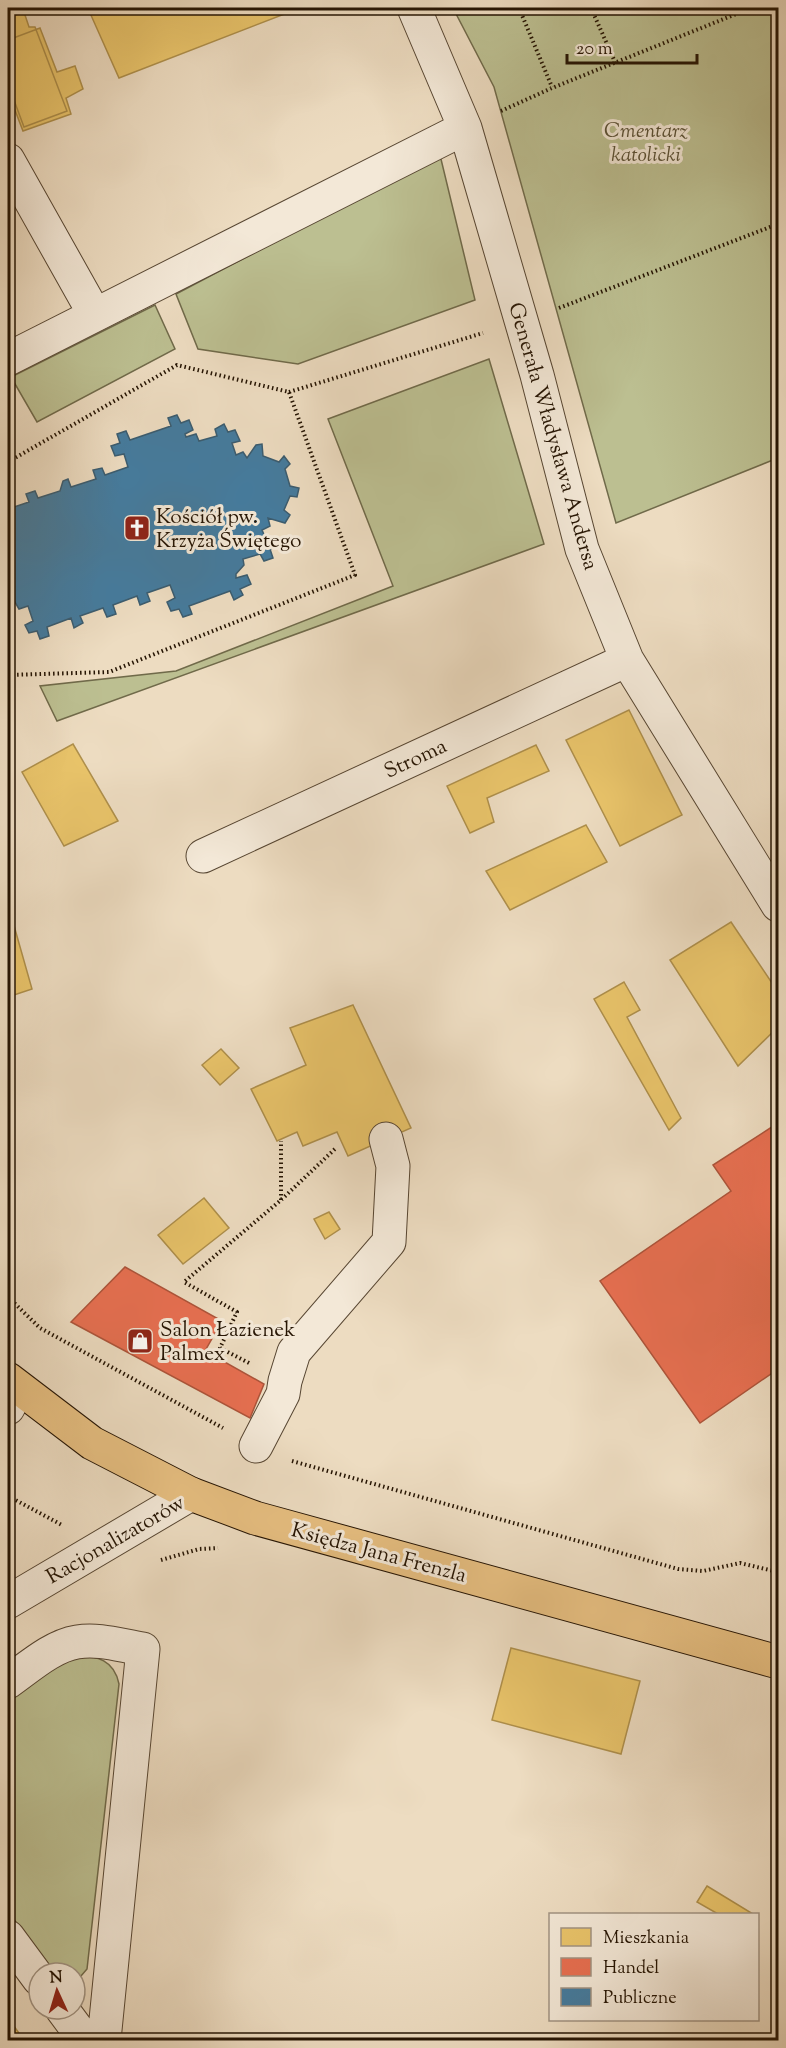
<svg xmlns="http://www.w3.org/2000/svg" width="786" height="2048" font-family="'Sorts Mill Goudy',serif">
<rect width="100%" height="100%" fill="#eddcc1"/>
<filter id="stains"><feTurbulence type="fractalNoise" baseFrequency=".00333" numOctaves="4"/><feColorMatrix values="0 0 0 0 .2 0 0 0 0 .09 0 0 0 0 .02 0 0 0 .5 -.17"/></filter>
<radialGradient id="worn" r=".72"><stop offset=".6" stop-color="#630" stop-opacity="0"/><stop offset="1" stop-color="#630" stop-opacity=".3"/></radialGradient>
<path fill="#bcbf91" stroke="#706a4a" stroke-width="1.5" d="M453 8H778V458L616 523 494 87Z
M440 155 475 300 298 364 198 349 176 294Z
M155 305 175 349 37 422 11 377Z
M489 359 544 544 57 721 40 686 176 671 393 586 328 419Z
M75 1654C97 1657 114 1659 119 1684L87 1969 75 1983V1973H52L8 1911V1694Z"/>
<path fill="#e9c46a" stroke="#ae8f4b" stroke-width="1.5" d="M102 8H300L119 78 90 13Z
M24 12 29 27H35L67 111 24 127 8 84V18Z
M40 28 57 72 75 66 83 89 66 98 71 114 23 131 8 92V40Z
M629 710 682 815 620 846 566 740Z
M73 744 118 821 64 846 22 772Z
M536 745 549 771 487 798 494 822 470 833 447 786Z
M586 825 607 862 510 910 486 871Z
M9 908 32 989 8 997V909Z
M731 922 778 992V1027L738 1066 670 960Z
M624 982 640 1010 627 1017 681 1118 669 1130 594 999Z
M353 1005 411 1128 348 1156 337 1132 303 1146 297 1132 277 1141 251 1089 306 1065 290 1028Z
M221 1049 239 1068 220 1085 202 1065Z
M204 1198 229 1228 183 1264 158 1235Z
M329 1212 340 1229 325 1239 314 1219Z
M511 1648 640 1681 621 1754 492 1720Z
M707 1886 753 1914H718L697 1902Z
M8 2018 24 2040H8Z"/>
<path fill="#e76f51" stroke="#ad543a" stroke-width="1.5" d="M778 1123V1369L700 1423 600 1281 731 1191 713 1165Z
M125 1267 222 1321 205 1351 264 1384 250 1418 71 1322Z"/>
<path fill="#457b9d" stroke="#3b5c6f" stroke-width="1.5" d="M177 415 181 423 189 420 193 430 185 434 186 437 196 434 199 441 217 436 215 429 224 424 228 432 235 430 240 441 232 443 236 455 243 452 247 458 256 445 262 444 263 456 279 462 284 456 290 464 285 469 290 486 299 488 297 497 290 496 284 510 290 515 285 523 268 518 270 526 262 530 266 539 274 537 278 546 270 549 273 558 264 561 260 554 243 559 244 565 236 574V578L247 575 251 584 240 589 243 595 234 600 230 591 189 606 192 614 183 617 179 609 171 611 167 602 175 598 170 585 147 593 150 601 140 605 137 596 113 605 116 614 107 617 103 608 80 616 83 623 74 628 71 618 47 627 49 636 40 639 37 631 29 633 25 625 33 621 28 606 19 609 12 597 8 599V509L29 502 26 494 35 491 38 498 60 491 63 481 68 479 71 487 96 479 93 470 102 468 105 475 128 467 124 454 115 456 111 446 120 443 117 434 126 431 130 440 171 426 168 418Z"/>
<g fill="none" stroke-linecap="round" stroke-linejoin="round">
<defs>
<path id="minor" d="M414 8 465 128 537 375 582 549 627 660 778 905
M8 160 95 315
M8 359 465 128
M203 856 627 660
M8 1408 18 1388
M256 1446 283 1394 285 1381 294 1352 389 1242 393 1166 386 1139
M8 1602 191 1494
M8 1682C28 1668 52 1646 77 1642 99 1638 122 1646 143 1649L104 2040
M8 1937 39 1979
M62 2009 85 2040"/>
<path id="major" d="M8 1379 92 1443 191 1494 255 1518 778 1662"/>
</defs>
<use href="#minor" stroke="#574632" stroke-width="35"/>
<use href="#major" stroke="#251403" stroke-width="35"/>
<path stroke="#251403" stroke-width="4" stroke-dasharray="1.5 3" stroke-linecap="butt" d="M519 8 552 87
M591 8 615 62
M501 111 552 88 751 8
M559 308 778 224
M289 392 483 333
M8 462 177 365 289 392 355 575 109 672 8 675
M281 1200V1141
M8 1297 40 1328 223 1428
M249 1363 220 1348 237 1312 184 1282 281 1200 337 1147
M292 1461 678 1569 703 1571 740 1563 778 1572
M8 1496 62 1525
M161 1560 199 1549 218 1548"/>
<use href="#minor" stroke="#f3e8d7" stroke-width="33"/>
<use href="#major" stroke="#e6be80" stroke-width="33"/>
</g>
<defs>
<symbol id="church-square" viewBox="-11 -11 22 22"><rect x="-9" y="-9" width="18" height="18" rx="4" fill="#8f2418" stroke="#f3e8d7"/><path d="M-1.2-6h2.4v3.5h3.3v2.4h-3.3V6h-2.4V-.1h-3.3v-2.4h3.3Z" fill="#fff"/></symbol>
<symbol id="shop-square" viewBox="-11 -11 22 22"><rect x="-9" y="-9" width="18" height="18" rx="4" fill="#8f2418" stroke="#f3e8d7"/><path d="M-5-2.5h2.3a2.7 3.5 0 0 1 5.4 0H5L5.5 6h-11ZM-1.5-2.5h3a1.5 2.3 0 0 0-3 0Z" fill="#fff"/></symbol>
</defs>
<g fill-rule="evenodd">
<use href="#church-square" x="122" y="513" width="30" height="30"/>
<use href="#shop-square" x="125" y="1326" width="30" height="30"/>
</g>
<g text-anchor="middle" stroke-width="6" stroke-linejoin="round" paint-order="stroke">
<g font-size="21" font-style="italic" fill="#5a5035" stroke="#f3e8d7">
<text x="646" y="137">Cmentarz<tspan x="646" dy="24">katolicki</tspan></text>
</g>
<g font-size="21" fill="#251403" stroke="#f3e8d7">
<text transform="translate(554 436) rotate(74)" y="7">Generała Władysława Andersa</text>
<text transform="translate(415 758) rotate(-25)" y="7">Stroma</text>
<text transform="translate(115 1539) rotate(-30)" y="7">Racjonalizatorów</text>
<text transform="translate(379 1552) rotate(15)" y="7">Księdza Jana Frenzla</text>
</g>
<g font-size="21" fill="#251403" stroke="#f3e8d7" text-anchor="start">
<text x="156" y="523">Kościół pw.<tspan x="156" dy="24">Krzyża Świętego</tspan></text>
<text x="160" y="1336">Salon Łazienek<tspan x="160" dy="24">Palmex</tspan></text>
</g>
</g>
<rect width="786" height="2048" fill="none" stroke="#eddcc1" stroke-width="30"/>
<rect x="9" y="9" width="768" height="2030" fill="none" stroke="#251403" stroke-width="3"/>
<rect x="15" y="15" width="756" height="2018" fill="none" stroke="#251403" stroke-width="1.5"/>
<rect x="549" y="1913" width="210" height="108" fill="#f3e8d7" stroke="#a19382" stroke-width="1.5"/>
<rect x="561" y="1928" width="30" height="18" fill="#e9c46a" stroke="#a19382" stroke-width="1.5"/>
<text x="603" y="1943" font-size="18" fill="#251403">Mieszkania</text>
<rect x="561" y="1958" width="30" height="18" fill="#e76f51" stroke="#a19382" stroke-width="1.5"/>
<text x="603" y="1973" font-size="18" fill="#251403">Handel</text>
<rect x="561" y="1988" width="30" height="18" fill="#457b9d" stroke="#a19382" stroke-width="1.5"/>
<text x="603" y="2003" font-size="18" fill="#251403">Publiczne</text>
<g transform="translate(57 1991) rotate(356)"><circle r="28" fill="#f3e8d7" stroke="#a19382" stroke-width="1.5"/>
<path d="M0-4.5L10 22L0 15L-10 22Z" fill="#8f2418"/>
<text y="-9" font-size="16" font-weight="bold" text-anchor="middle" fill="#251403">N</text>
</g>
<path d="M567 54v9h130v-9" fill="none" stroke="#251403" stroke-width="3"/>
<text x="576" y="54" font-size="18" fill="#251403" stroke="#f3e8d7" stroke-width="4.5" paint-order="stroke">20 m</text>
<rect width="100%" height="100%" filter="url(#stains)"/>
<rect width="100%" height="100%" fill="url(#worn)"/>
</svg>
